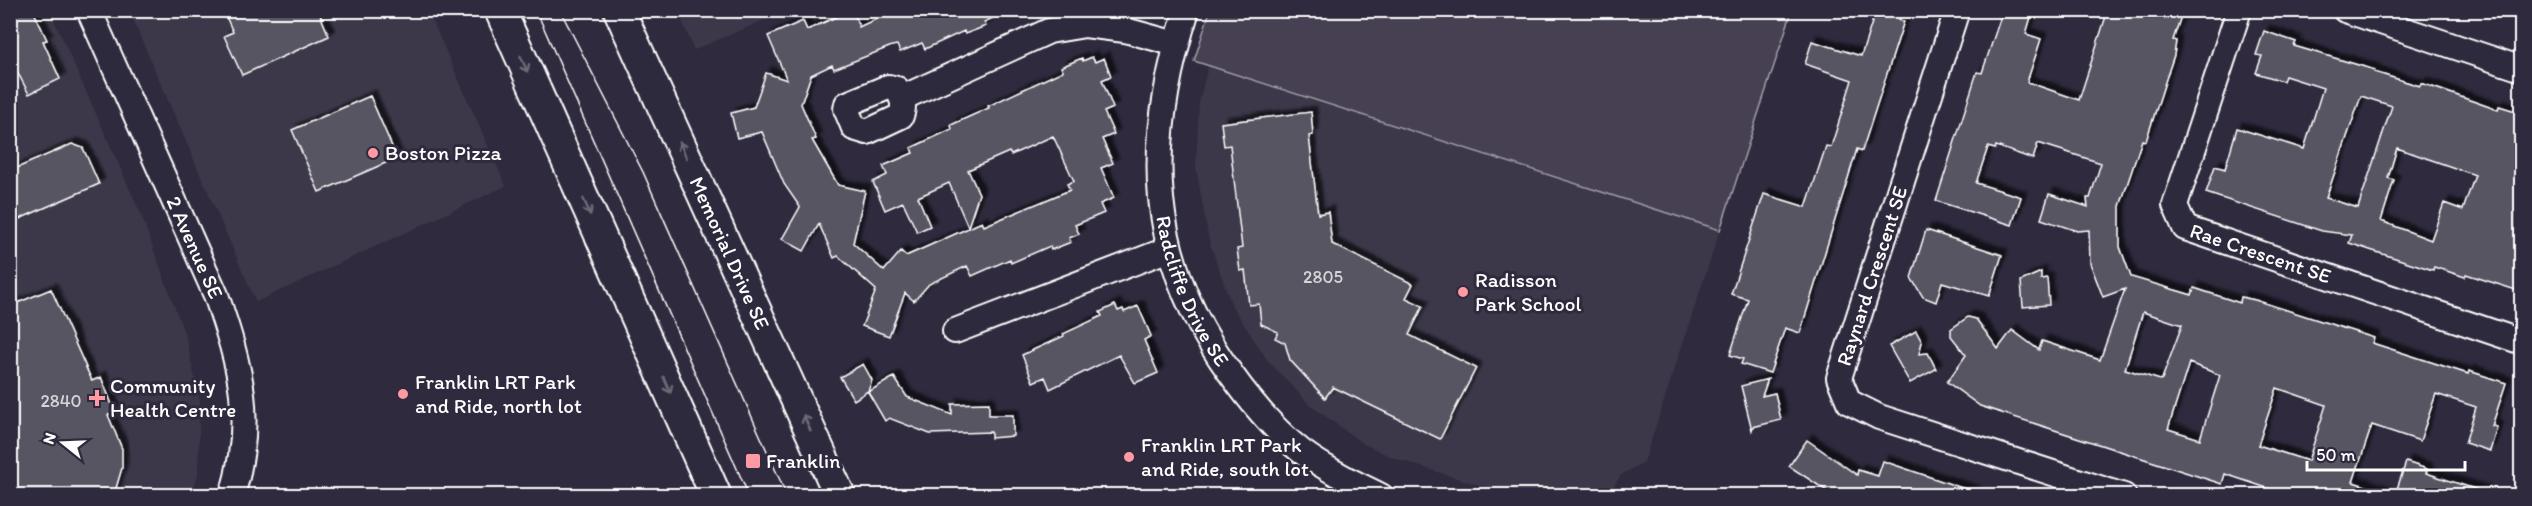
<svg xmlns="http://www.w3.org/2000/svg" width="2532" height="506" font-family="Itim,sans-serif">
<defs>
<filter id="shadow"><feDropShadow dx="5.5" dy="-5.5" stdDeviation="1.5" flood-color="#0009"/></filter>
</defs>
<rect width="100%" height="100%" fill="#2f2a3d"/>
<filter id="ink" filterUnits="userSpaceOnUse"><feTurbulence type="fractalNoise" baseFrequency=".0167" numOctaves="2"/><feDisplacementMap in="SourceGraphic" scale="12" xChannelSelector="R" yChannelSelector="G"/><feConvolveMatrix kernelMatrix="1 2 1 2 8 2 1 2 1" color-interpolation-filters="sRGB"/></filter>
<g filter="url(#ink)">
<path fill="#3c3749" d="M10 11H50L140 212 186 338 200 401 198 475 191 495H11Z
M129 11H428L506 186 256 302Z
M678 11H786L694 50Z
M1208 66 1720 230 1644 462 1621 475 1614 486 1613 495H1510L1394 458 1362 443 1310 405 1268 361 1232 306 1209 241 1196 167 1199 102Z"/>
<path fill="#464152" stroke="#a2a0a8" stroke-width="1.5" d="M1210 11V10L1792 11 1720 230 1194 61Z"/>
<path fill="#595564" stroke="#fff" stroke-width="1.5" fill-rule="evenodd" filter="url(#shadow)" d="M10 10H33L47 40 43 41 60 79 29 94 10 58Z
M223 10H318L329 36 242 75 224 36 233 32Z
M834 10H853L859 27 895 10H1010L984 22 986 26 965 34 964 31 925 49 922 43 900 52 897 45 892 46 834 69 832 65 811 75 801 104 816 139 812 140 838 185 865 191 853 243 884 271 901 251 906 256 982 222 984 226 1070 190 1067 184 1074 181 1053 136 1011 155 1009 152 968 170 979 194 968 227 949 183 918 197 930 226 917 232 903 202 885 210 873 182 887 175 883 166 913 153 911 148 952 129 951 125 989 108 988 106 1063 71 1061 67 1082 58 1083 61 1092 57 1095 62 1104 58 1111 76 1102 80 1113 108 1104 112 1114 134 1102 139 1113 163 1101 168 1114 198 1100 204 1104 213 1075 225 1079 234 1069 238 1071 242 1051 250 1050 246 1011 263 1010 259 972 276 967 266 929 284 914 301 905 293 889 336 862 326 876 290 838 256 834 258 819 224 804 251 782 239 800 207 784 184 762 132 737 138 731 113 754 107 766 73 787 80 768 36 803 21 807 30 836 17Z
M1876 10H1902L1899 20 1904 21 1862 151 1857 149 1800 333 1785 328 1770 373 1741 364 1743 359 1730 355 1748 299 1731 294 1764 194 1806 207 1826 146 1831 147 1852 80 1805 64 1812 41 1861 56Z
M2003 10H2033L2026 34 2041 39 2027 82 2079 100 2108 10H2183L2173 40 2176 41 2174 55 2165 82 2146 141 2142 140 2120 206V247L2131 277 2192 295 2194 288 2240 303 2241 297 2255 300 2374 338 2372 343 2468 374 2469 371 2506 383 2492 426 2497 427 2490 451 2465 443 2476 407 2436 394 2420 441 2372 425 2353 482 2384 492 2383 495H2288L2225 474 2222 484 1980 406 1947 382 1966 355 1951 336V329L1968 317 1976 319 1998 349 2012 330 2039 350 2042 341 2100 360 2125 289 2103 297 2090 263 2089 230 2077 231 2041 219 2049 194 2088 207 2087 198H2090L2101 163 2038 143 2033 159 1996 146 1995 149 1988 147 1976 183 2021 197 2012 225 1936 201 1977 72 1982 73ZM2143 312 2182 325 2162 379 2160 380 2125 369ZM2189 363 2220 375 2200 439 2168 429ZM2277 388 2326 405 2308 461 2258 445Z
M2264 31 2296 42 2294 46 2375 70 2374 72 2420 86 2421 83 2498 110 2499 106 2522 113V292L2466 274 2465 277 2434 267 2433 270 2370 250 2349 243 2352 235 2322 231 2206 193 2215 166 2225 169 2237 128 2304 149 2323 88 2285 76 2283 81 2256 73 2262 56 2256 55ZM2361 96 2392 106 2358 208 2326 198ZM2397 148 2475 175 2463 210 2444 203 2431 240 2381 221 2394 180 2388 178Z
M370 96 397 158 319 192 292 130Z
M1311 112 1313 135 1309 136 1318 214 1328 212 1332 244 1413 284 1406 298 1423 306 1409 335 1476 368 1440 439 1333 387 1325 398 1290 360 1285 343 1275 338 1278 332 1261 324 1259 304 1249 305 1245 270 1240 271 1237 249 1242 248 1230 145 1224 146 1221 123Z
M72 144 83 148 99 184 10 223V171Z
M1926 230 2002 255 1989 296 1942 282 1936 302 1923 297 1911 278Z
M2041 272V279L2047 278 2049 305 2023 307 2021 281Z
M51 289 92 381 101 377 115 412 108 415 122 449V468L114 495H10V306Z
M1115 305 1118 311 1123 309 1124 312 1138 306 1151 336 1144 340 1158 373 1135 383 1119 355 1050 389 1045 377 1033 382 1022 355 1064 336 1063 334 1102 316 1100 312Z
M1916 331 1922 342 1919 354 1928 353 1936 369 1910 383 1889 346Z
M863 364 872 380 868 391 854 400 840 377Z
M894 377 907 397 952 415V404L989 403V415H1013V436L991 438V432L930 434 889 418 885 421 868 392Z
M1768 379 1762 396 1775 393 1781 420 1753 427 1752 430 1741 386Z
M1807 440 1857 475 1858 470 1878 476 1883 461 1974 492V495H1833L1789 466Z
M2406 462 2427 469 2426 473 2484 492V495H2395Z"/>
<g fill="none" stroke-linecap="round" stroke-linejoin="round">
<defs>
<g id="minor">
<path id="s1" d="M89 10 216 295C241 368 255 419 232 496"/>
<path id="s2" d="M1187 10C1144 144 1146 257 1231 374 1251 402 1274 430 1301 451 1325 469 1354 483 1381 496"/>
<path d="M1957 10 1839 378 1849 402 1879 417 2124 496"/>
<path id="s3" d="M2239 10 2175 205 2185 228 2522 342"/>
<path d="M2345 10 2522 69"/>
<path d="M888 87 897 89C903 99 905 105 901 116L867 132 854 128 846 109 847 104Z"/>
<path d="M902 98 1049 31 1085 25 1125 30 1176 44"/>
<path d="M955 331 1169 249"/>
</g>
<g id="major">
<path d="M500 10 716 496"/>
<path id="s4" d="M619 10 840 496"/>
</g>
</defs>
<use href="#minor" stroke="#fff" stroke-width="28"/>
<use href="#major" stroke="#fff" stroke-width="34"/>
<use href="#minor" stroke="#2f2a3d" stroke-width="24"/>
<use href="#major" stroke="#2f2a3d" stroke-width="30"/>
<path stroke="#fff" stroke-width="1.5" d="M536 10 749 496
M560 10 643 172 787 496"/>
</g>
<defs><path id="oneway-shaft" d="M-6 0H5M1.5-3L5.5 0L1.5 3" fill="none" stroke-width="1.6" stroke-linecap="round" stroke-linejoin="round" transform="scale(1.5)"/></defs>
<g stroke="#6d6a77">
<use href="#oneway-shaft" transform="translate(524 64) rotate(66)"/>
<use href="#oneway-shaft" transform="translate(683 150) rotate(-114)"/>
<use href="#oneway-shaft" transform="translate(587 207) rotate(66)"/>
<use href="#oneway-shaft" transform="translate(667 385) rotate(66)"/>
<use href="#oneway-shaft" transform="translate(807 423) rotate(-114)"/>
</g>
</g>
<g fill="#ff9aa2" stroke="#2f2a3d" stroke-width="2">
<circle cx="373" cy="153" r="6"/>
<circle cx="1463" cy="292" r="6"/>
<circle cx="403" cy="394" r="6"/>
<path d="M94 389h6v6h6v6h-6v6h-6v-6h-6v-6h6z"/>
<circle cx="1129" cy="457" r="6"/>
<rect x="745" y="453" width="16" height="16" rx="3"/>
</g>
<g text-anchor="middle" stroke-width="6" stroke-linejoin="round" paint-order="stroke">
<g font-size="18" fill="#d6d4d8">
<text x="1323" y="283">2805</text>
<text x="61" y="407">2840</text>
</g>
<g font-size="21" fill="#fff" stroke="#2f2a3d" text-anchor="start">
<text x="385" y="160">Boston Pizza</text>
<text x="1475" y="287">Radisson<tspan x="1475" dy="24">Park School</tspan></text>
<text x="415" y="389">Franklin LRT Park<tspan x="415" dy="24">and Ride, north lot</tspan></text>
<text x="110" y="393">Community<tspan x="110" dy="24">Health Centre</tspan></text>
<text x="1141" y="452">Franklin LRT Park<tspan x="1141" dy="24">and Ride, south lot</tspan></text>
<text x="766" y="468">Franklin</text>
</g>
<g font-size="21" fill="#fff" stroke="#2f2a3d">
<text dy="7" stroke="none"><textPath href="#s1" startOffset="260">2 Avenue SE</textPath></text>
<text dy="7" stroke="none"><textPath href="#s4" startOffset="267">Memorial Drive SE</textPath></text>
<text dy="7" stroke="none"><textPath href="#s3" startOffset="310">Rae Crescent SE</textPath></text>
<text transform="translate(1872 276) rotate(-72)" y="7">Raynard Crescent SE</text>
<text dy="7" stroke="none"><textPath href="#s2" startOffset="290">Radcliffe Drive SE</textPath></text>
</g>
</g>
<rect width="2532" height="506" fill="none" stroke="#2f2a3d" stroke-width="36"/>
<rect x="18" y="18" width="2496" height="470" fill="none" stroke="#fff" stroke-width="2" filter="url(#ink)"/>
<g transform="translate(63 443) rotate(288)" stroke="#2f2a3d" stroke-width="4.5" paint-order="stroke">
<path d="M0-4.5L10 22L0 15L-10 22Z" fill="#ffffff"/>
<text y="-9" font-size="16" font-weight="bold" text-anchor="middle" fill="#ffffff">N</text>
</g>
<path d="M2307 461v9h158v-9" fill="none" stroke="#ffffff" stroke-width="3"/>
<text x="2316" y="461" font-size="18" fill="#ffffff" stroke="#2f2a3d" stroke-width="4.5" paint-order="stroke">50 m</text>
</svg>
